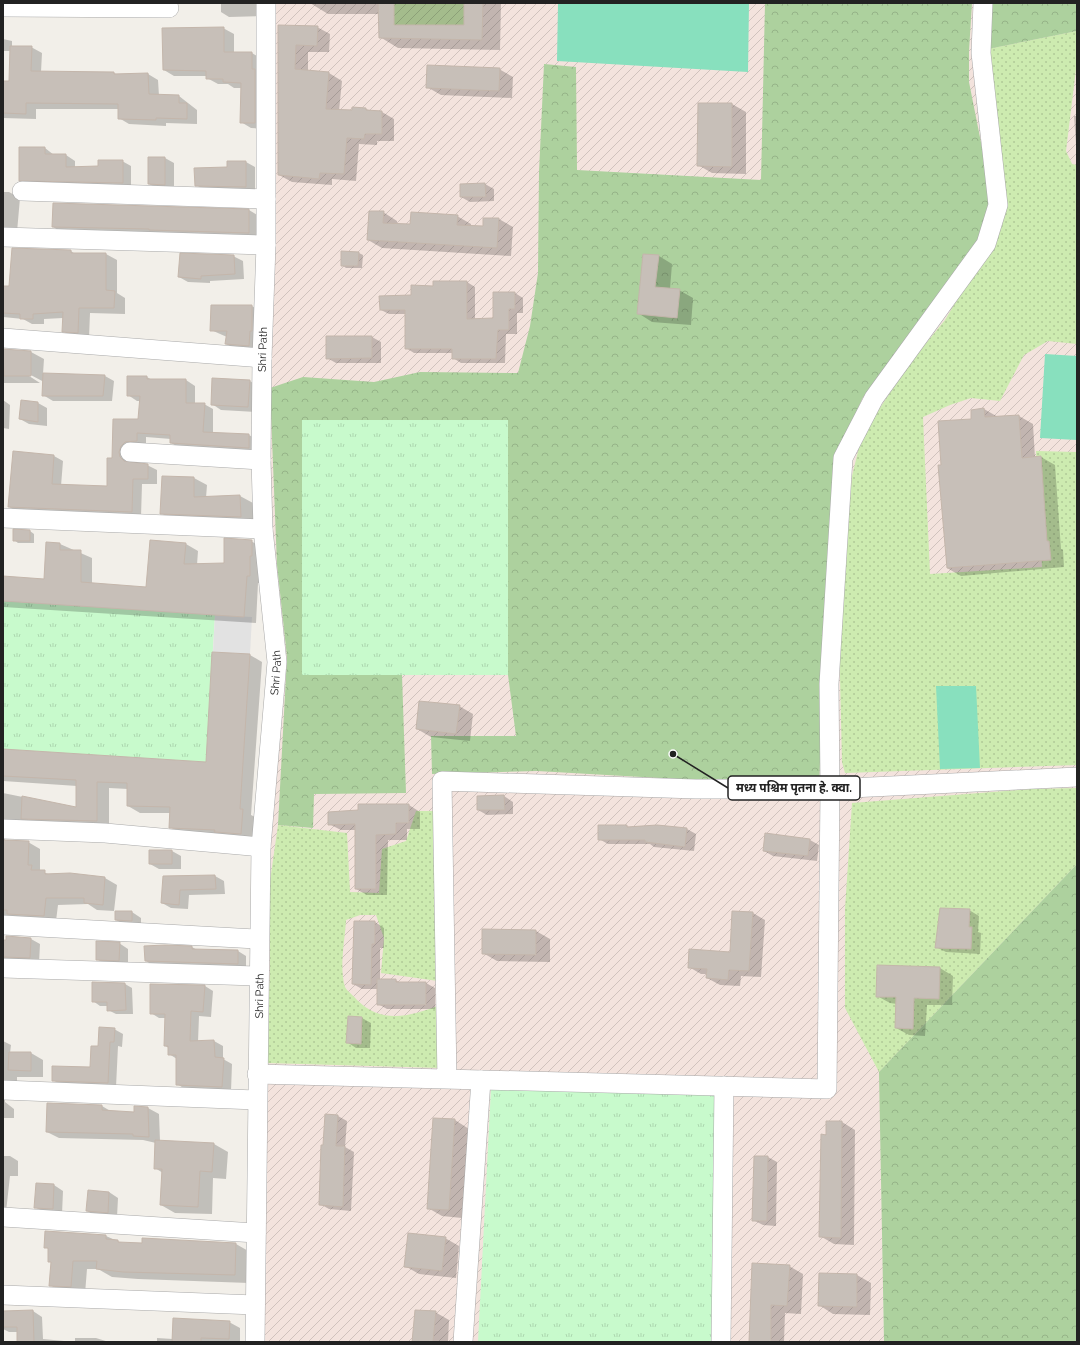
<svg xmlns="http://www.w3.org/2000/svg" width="1080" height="1345" font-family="Raleway,'Noto Sans Devanagari',sans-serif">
<defs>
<pattern id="military-furrows" width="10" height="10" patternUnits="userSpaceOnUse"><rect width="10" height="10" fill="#f3e3dd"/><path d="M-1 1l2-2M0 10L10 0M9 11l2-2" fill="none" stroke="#d0c2bd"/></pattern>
<pattern id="grass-dots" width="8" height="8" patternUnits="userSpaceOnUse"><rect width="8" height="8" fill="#cdebb0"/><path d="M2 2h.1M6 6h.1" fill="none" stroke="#b0c997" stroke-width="1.8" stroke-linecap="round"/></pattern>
<pattern id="forest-crowns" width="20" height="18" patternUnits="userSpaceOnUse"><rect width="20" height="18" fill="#add19e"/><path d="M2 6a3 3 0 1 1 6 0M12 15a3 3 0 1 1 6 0" fill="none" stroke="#95b388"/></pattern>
<pattern id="park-tufts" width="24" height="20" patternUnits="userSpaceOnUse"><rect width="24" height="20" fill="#c8facc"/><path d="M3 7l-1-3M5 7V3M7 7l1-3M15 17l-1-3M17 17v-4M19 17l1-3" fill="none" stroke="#acd6af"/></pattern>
<pattern id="garden-furrows" width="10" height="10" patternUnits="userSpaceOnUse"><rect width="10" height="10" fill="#cdebb0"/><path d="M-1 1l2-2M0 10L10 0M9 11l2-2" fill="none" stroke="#b0c997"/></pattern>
</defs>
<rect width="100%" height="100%" fill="#f2efe9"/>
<path fill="url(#military-furrows)" d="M266 3H1077V864L880 1072 884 1342H255L256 1233 277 662 263 529Z"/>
<path fill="url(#grass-dots)" d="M1077 31V61L1066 151 1072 164 1077 165V344L1048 341 1024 355 1000 401 971 398 950 405 923 417 930 574 1042 567 1036 451 1077 452V765L845 773 842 762 839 635 852 476 862 435 909 364 945 320 991 243 988 49Z
M1077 788V864L879 1072 845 1008V909L852 803 1032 789Z
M416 811H436L438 981 381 973 384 938 376 915H360L346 920C345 940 339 967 345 987 347 991 354 996 357 1000 382 1025 411 1016 440 1005L441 1068 266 1063 270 973V881L278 825 347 833 350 892 379 893 382 849 406 841Z"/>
<path fill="url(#forest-crowns)" d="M765 3H972L969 51V82L992 198 979 243 936 307 863 397 838 454 825 640 819 787 537 771 432 774 431 736H516L508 675 302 420V675H402L406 793 314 794 313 828 278 825 287 657 277 565 270 388 303 377 374 382 420 372 518 373 530 326 538 273 539 172 544 64 576 67 577 170 761 180Z
M990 3H1077V31L988 49Z
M1077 864V1342H884L879 1072Z"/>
<path fill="url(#park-tufts)" d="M302 420H508V675H302Z
M3 601 215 615 206 762 3 749Z
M491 1088 719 1092 712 1342H478Z"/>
<path fill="url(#garden-furrows)" d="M394 3H464V25H394Z"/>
<path fill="#88e0be" d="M558 3H749L748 72 557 61Z
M1045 354 1077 356V440L1040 438Z
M936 686H976L980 768 940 769Z"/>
<path fill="#e2e2e2" d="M215 615 252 617 250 654 213 652Z"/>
<path fill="#0003" d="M221 3H262V16L229 17 221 12Z
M310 3H501L500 50 398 48 380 37V14H328Z
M279 26 317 27 330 34 329 52H308V72L329 73 342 81 339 111 353 112 366 109 371 111 382 112 394 119V141H377V145L359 144 356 181 332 179V185L292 182 279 175Z
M223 28 234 34V53H252L262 59 265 129 251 128 241 122V88H234L228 84H218L207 78V76H174L164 70Z
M3 39 12 41V47H31L42 53 41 72 114 73 118 75 148 74 158 80 159 96H179L197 110V124L166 123V126L129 124 119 118V109H36V119L3 118V81H10L11 51H3Z
M499 69 513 77 512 98 441 95 427 87Z
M1077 102V159L1074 116H1076Z
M699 104H732L746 112V174L712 173 698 165Z
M45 148 54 155H66L75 161V168L99 167 122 161 131 166V188L29 186 20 180Z
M149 158H165L174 163V189H158L149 184Z
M246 162 255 167V192L205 190 196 185 228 168Z
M485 184 494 189V201L470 202 461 197Z
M3 192H9L20 198 17 232 3 231Z
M54 204 249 210 262 218V240L65 234 53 227Z
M383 212 397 221V225H411L457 216 471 224V226L484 227 499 219 513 227 511 256 382 248 368 240Z
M71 251 75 254H106L117 260V293L125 298V314L90 313 89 338 74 337 63 331V318L44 319V324H32L23 319 3 317V287H10Z
M359 253 363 255 362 268H346L342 265Z
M233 256 243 261 244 279 210 281V283L188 282 179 277Z
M659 256 672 264 670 289 679 290 693 298 691 325 652 322 638 313Z
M467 282 475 287V320L494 319 515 293 523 298V313H517V334H506L505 363H461L453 358V353H414L406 348V314H389L381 310 434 287Z
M252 306 265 314 261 353 239 351 226 344 227 337 211 330Z
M372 337 381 342V363H336L327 358Z
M3 349 31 352 44 359 43 374 105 376 114 381 112 401H53L43 395 44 382 27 373 26 374 40 383H3Z
M147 377 152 380H186L195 386V404H204L213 409V434L249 435 258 440V453L180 448 171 443V439L146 437V446L128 456 129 463 147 465 157 470V484H142L141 517 18 512 9 507 54 456 63 461 61 486 108 487 113 459 114 420H139L141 401H137L128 395Z
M250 381 259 387 257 412 221 410 212 404Z
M3 400 10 405 9 429 3 428Z
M38 403 47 408V426L29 424 20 419Z
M984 409 998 417 1019 416 1033 424 1035 458 1041 457 1055 465 1061 549 1063 550 1064 567 961 576 947 568 942 466 973 420Z
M3 456 4 457 3 477Z
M163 477 194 478 207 485 206 498 240 496 253 503 254 524 173 520 161 513Z
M14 530 30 531 34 534V543H18L14 540Z
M251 541 263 548 262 583H258L256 623 3 607V577L45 580 47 543 60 544 92 558V584L146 589 186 544 198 551 197 565 226 564Z
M250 655 262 662 251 815 255 817 253 840 182 834 170 827V813H140L128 806V789L109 788V828L4 836 5 840 28 842 40 849V871L51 875 70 874 105 878 117 885 114 911 97 910 88 904 58 905 56 921 3 915V793L77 808V786L3 781V750L207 763Z
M459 706 473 714 470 741 431 737 417 729Z
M504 796 513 802V814L487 815 478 810Z
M359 805H409L420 812V829H407V840H388L387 895H367L356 889V830H341L329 824 359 811Z
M626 826 629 827 657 826 687 829 696 834 694 851 654 847 650 844H608L599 839Z
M810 840 819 845 817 861 773 856 764 851Z
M172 851 181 856V869H159L150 864Z
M215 876 224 881 225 894 189 895 188 909 171 908 162 903 164 877Z
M969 910 979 916 978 932 981 933 980 954 946 952 936 947Z
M132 912 141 918V926L125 925 116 920Z
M753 913 765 920 761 977 741 976 740 986 720 985 707 978 708 974H701L689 967 730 953Z
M375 922 384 928V948H380V980H396L400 983H426L435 988V1009H387L378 1004V989H362L353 984Z
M536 931 550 939V962L497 961 483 953Z
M31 939 40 944 39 963 3 962V941Z
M119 943 128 949V965H106L97 959Z
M192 947 197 950 238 951 246 956V969L154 966 146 961Z
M940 968 953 976 952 1005H927L925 1036 909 1035 896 1028 897 1004 890 1003 877 996Z
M125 984 132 988 133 1014H116L108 1010V1006H100L93 1001Z
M205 986 213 991 211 1017 199 1016 198 1042 214 1041 223 1046V1059L232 1064 231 1091 185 1089 177 1084V1059L169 1054V1048L165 1046 166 1018H159L151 1013Z
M348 1017 362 1018 371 1023 370 1048H356L347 1042Z
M114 1029 123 1034 122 1047 118 1046 116 1087 61 1085 53 1080 91 1068 99 1047Z
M3 1041 11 1045 10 1053H31L43 1060V1077H17V1086L5 1091V1102L14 1109V1118H3Z
M102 1106 112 1112 135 1113 148 1108 159 1114 160 1141 214 1144 228 1152 226 1179 213 1178 212 1214 175 1213 161 1205 163 1173 155 1168 156 1143 143 1140 59 1138 47 1132Z
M326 1115 338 1116 347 1121 345 1147 354 1152 351 1211 329 1209 320 1204Z
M455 1120 469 1129 462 1218 442 1216 428 1208Z
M842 1122 855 1130 854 1245 834 1244 820 1236 827 1136Z
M3 1156H10L18 1161V1176H10L6 1212 3 1216Z
M755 1157H768L777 1162 776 1226 763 1225 753 1220Z
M54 1185 63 1191 62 1214 45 1213 35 1207Z
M89 1191 109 1192 118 1198 117 1217 96 1216 87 1211Z
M106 1236 122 1243 236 1244 250 1252 249 1283 138 1279 112 1277 98 1269H87L85 1294 64 1293 50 1285 52 1263 49 1261V1249L45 1247Z
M445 1238 459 1246 456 1278 419 1274 405 1266Z
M789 1266 803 1274 801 1314 785 1313 784 1342H750Z
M857 1275 871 1283 870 1315 833 1314 819 1305Z
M33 1311 42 1317 43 1339 75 1342V1338H96L109 1342H18V1332H9L3 1329V1312Z
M435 1312 449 1320 448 1342H413Z
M229 1322 240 1328V1342H157V1338L173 1339Z"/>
<path fill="#c7bfb8" stroke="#c4b6ab" d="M378 3H394V25H464V3H483L482 40 379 38Z
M278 25 318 26 317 46 296 45 295 69 329 72 326 109 352 110V107L366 108V110L382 111V134H365L364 139 347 138 344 174 320 173 319 179 278 175Z
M224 27V52H252V69H255V123H240L241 83 223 82V79H206V71L163 70 162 28Z
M10 46H32L31 71 114 72V74L148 73 149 94 179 95V103H187V119L156 118V120L118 119V104L26 103V114L3 113V81H9Z
M427 65 500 68 499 91 426 88Z
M698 103H732V167L697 166Z
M19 147H45V154H66V167L98 166V160H123V183L19 181Z
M148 157H165V185L148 184Z
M227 161H246V187L195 186 194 168 227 167Z
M485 183 486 197H460V184Z
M53 203 249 209V233L149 230V229L52 227Z
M369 211H384L383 223 410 224 411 212 458 215 457 225 483 226V218H499L497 248 367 240Z
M12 248 71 250V253H106V290L115 291 114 308H79L78 333 62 332 63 312 33 314V319H20V314L3 313V286H9Z
M341 251 359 252 358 266H341Z
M180 253 234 255 235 274 201 276V279L178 277Z
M643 254 659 255 655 287 680 289 677 318 637 314Z
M433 281H467V319L493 318V292H515V309H509V330H498L496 359H452V349H405V310H380L379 296 411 295V285L433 286Z
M211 305H252V331H250L249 346 225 344 227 331H210Z
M326 336H372V358L326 359Z
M3 349 31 351V376H4Z
M43 373 105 375 103 396H42Z
M127 376H147V379H186V403H205L203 432 249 434V448L170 443V435L137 433V441L125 442 121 446 119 452 120 457 124 461 148 464V479H133L132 512 8 507 13 451 54 455 52 484 107 486V458H112L113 419H138L140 396H127Z
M212 378 250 380 248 407 211 405Z
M21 400 38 402V422L19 419Z
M984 408 985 417 1019 415 1022 458 1041 456 1047 541H1049L1051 560 947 568 938 465H941L938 421 971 419V410Z
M162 476 194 477V497L240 495 241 517 160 514Z
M13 529 30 530V541H13Z
M224 538 252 540V556H250V576H247L244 617 3 601V576L44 579 46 542 60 543V550H81V582L146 587 150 540 186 543 184 564 224 563Z
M212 652 250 654 240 809H243L241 834 214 832 215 830 169 828 170 807 127 806V783L97 782V821L21 819 22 796 76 807V780L3 776V749L206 762Z
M419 701 460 705 456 734 416 729Z
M504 795 505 810H477V796Z
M358 804H409V823H396V834L376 835V889H355V824L328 825V812L358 810Z
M598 825H627V827L657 825 687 828 685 847 645 842V840H598Z
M765 833 810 839 808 856 763 851Z
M3 840 29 841 28 865H32L31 870H45V874L70 873 105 877 103 905 84 903V898H46L44 916 7 914V910H3Z
M149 850H172V864H149Z
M215 875 216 889 180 890 179 905 161 903 163 876Z
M940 908 970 909 969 927H972L971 949 935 948Z
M115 911H132V921L115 920Z
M732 911 753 912 749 971 729 970 728 980 706 978 707 969 688 968 689 949 730 952Z
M354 921H375V944H372L371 985 352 984Z
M482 929 536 930V955L482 954Z
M6 936 31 938 30 958 3 957V940H6Z
M96 941 120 942 119 961 96 960Z
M165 945 192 946V949L238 950V964L145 961 144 946Z
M877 965 940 967 939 999 914 998 913 1029 895 1028 896 997H876Z
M377 979H396V982H426V1005H377Z
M92 982 125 983 126 1010 107 1011V1002H92Z
M150 984 205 985 203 1012 191 1011 190 1041 214 1040 215 1057 224 1058 222 1087 176 1085V1055H168V1046H164L165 1014H150Z
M348 1016 362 1017 361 1044 346 1043Z
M99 1027 115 1028 114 1042H110L108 1083 52 1081V1066L90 1067 91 1046H98Z
M9 1052H31V1071L8 1070Z
M47 1103 102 1105V1110L134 1112V1106L148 1107 149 1137 133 1136V1134L46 1132Z
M325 1114 338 1115 336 1146H345L343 1207 319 1205 321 1145H323Z
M433 1118 455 1119 449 1210 427 1209Z
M826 1121H842L841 1238 819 1237 821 1134 826 1135Z
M155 1140 214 1143 212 1172 200 1171 198 1207 160 1205 162 1169H154Z
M754 1156H768L767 1221H752Z
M36 1183 54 1184 53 1209 34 1208Z
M88 1190 109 1192 108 1213 86 1211Z
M45 1231 106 1235V1239L118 1240V1242L142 1243V1238L236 1243 235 1275 123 1272 96 1269 97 1261H73L71 1287 49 1286 51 1262H48V1248H44Z
M408 1233 446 1237 442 1271 404 1267Z
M752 1263 790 1265 787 1306 771 1305V1342H749Z
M819 1273 857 1274V1307L818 1306Z
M33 1310 34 1342H17V1327H3V1311Z
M415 1310 436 1311 433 1342H412Z
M173 1318 230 1321 229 1339 201 1338V1342H172Z"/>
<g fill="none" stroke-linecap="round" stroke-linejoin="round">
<defs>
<g id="minor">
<path d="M983 3 981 53 998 205 986 244 874 398 843 458 829 684 830 789 1077 777"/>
<path d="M3 7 169 8"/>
<path d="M22 191 266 199"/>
<path d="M3 237 266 245"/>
<path d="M3 338 262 358"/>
<path d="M130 452 261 460"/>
<path d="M3 518 263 529"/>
<path d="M3 829 105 833 261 847"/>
<path d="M3 925 258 939"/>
<path d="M3 968 258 976"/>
<path d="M257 1074 827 1089 830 789H696L442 781 447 1079"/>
<path d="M3 1090 257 1100"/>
<path d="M3 1217 256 1233"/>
<path d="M3 1295 255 1305"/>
<path id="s1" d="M255 1342 261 847 277 662 263 529 261 460 262 358 266 245V3"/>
<path d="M463 1342 481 1080"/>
<path d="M721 1342 724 1086"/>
</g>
</defs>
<use href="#minor" stroke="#a9a9a9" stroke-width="20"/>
<use href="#minor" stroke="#fff" stroke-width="19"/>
</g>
<g text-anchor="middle" stroke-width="3" stroke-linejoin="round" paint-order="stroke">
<g font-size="11" fill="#222" stroke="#fff">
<text dy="4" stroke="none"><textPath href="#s1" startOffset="994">Shri Path</textPath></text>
<text dy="4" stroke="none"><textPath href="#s1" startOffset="670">Shri Path</textPath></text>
<text dy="4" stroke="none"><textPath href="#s1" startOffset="346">Shri Path</textPath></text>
</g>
</g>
<path fill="none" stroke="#222" stroke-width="1.5" d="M673 754L728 788"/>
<circle fill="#222" stroke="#fff" stroke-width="1.5" cx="673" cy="754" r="4"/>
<rect fill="#fff" stroke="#222" stroke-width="1.5" x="728" y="776" width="132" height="24" rx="4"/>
<g font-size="12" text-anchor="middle" font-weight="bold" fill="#222">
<text x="794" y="792">मध्य पश्चिम पृतना हे. क्वा.</text>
</g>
<rect width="1080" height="1345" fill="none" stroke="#222222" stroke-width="8"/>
</svg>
